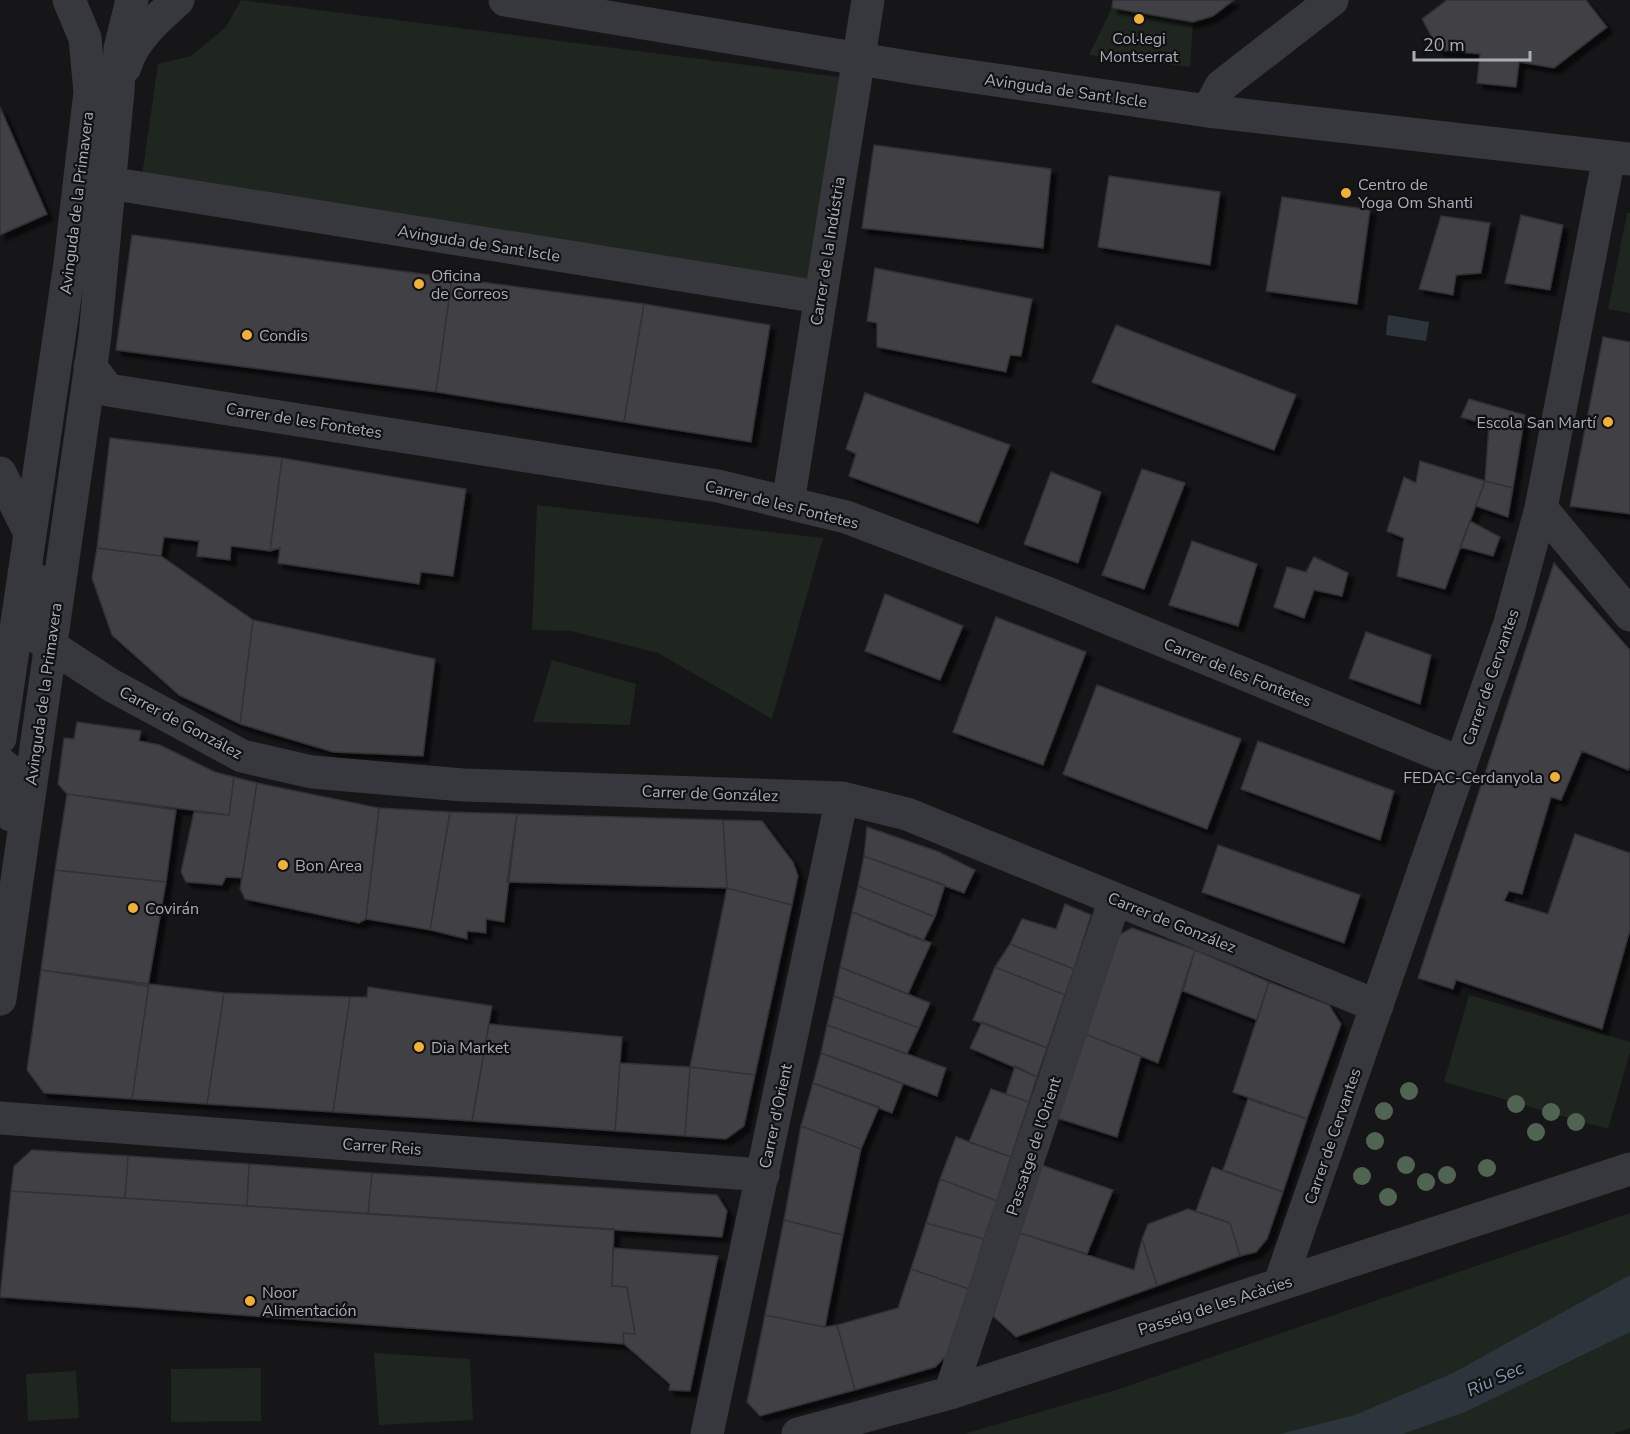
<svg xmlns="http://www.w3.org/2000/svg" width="1630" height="1434" font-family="'Nunito Sans',sans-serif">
<defs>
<filter id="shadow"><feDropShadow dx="5.5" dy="5.5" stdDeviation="1.5" flood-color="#0009"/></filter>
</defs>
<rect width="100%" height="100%" fill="#161618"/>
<path fill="#1e261f" d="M241 0 855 79 819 297 140 189 158 64 191 56 226 27Z
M1112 8 1193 22 1190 67 1089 55Z
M1627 213H1630V313L1608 309Z
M537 505 823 538 772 719 658 653 571 631 532 630Z
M552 660 636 684 630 725 533 722Z
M1469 995 1630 1042V1052L1608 1129 1444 1082Z
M1630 1213V1428L1613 1434H964L1119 1389Z
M374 1353 470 1359 473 1420 379 1425Z
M261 1368V1421L171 1422V1369Z
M76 1371 79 1418 28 1421 26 1374Z"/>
<path fill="#2c353c" d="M1388 315 1429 322 1426 341 1386 335Z
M1630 1275V1332L1465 1412 1402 1434H1280L1355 1415 1453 1373Z"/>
<path fill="#404145" stroke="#303034" stroke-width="1.5" filter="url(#shadow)" d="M1113 0H1234L1213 16 1193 22 1112 8Z
M1447 0H1586L1607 27 1554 68 1519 62 1516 87 1477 83 1480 54 1439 50 1422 19Z
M0 107 47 214 0 235Z
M874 145 1051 169 1043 248 862 228Z
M1109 176 1220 192 1210 265 1098 247Z
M1282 197 1370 210 1357 304 1266 291Z
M1521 215 1563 225 1550 290 1505 283Z
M1441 216 1490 223 1481 273 1456 275 1453 295 1419 289Z
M132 235 452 278 436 392 116 350Z
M875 268 1032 299 1021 356 1010 355 1006 372 877 347V323L867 321Z
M452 278 644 304 624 422 436 392Z
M644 304 770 325 751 442 624 422Z
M1116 325 1296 395 1274 450 1092 382Z
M1603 337 1630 342V514L1570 506Z
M865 393 1010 445 978 523 849 476 856 454 846 449Z
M1469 399 1525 415 1513 488 1485 481 1489 425 1461 417Z
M110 438 282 458 270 551 231 546 230 560 197 556 199 541 164 537 161 556 97 548Z
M282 458 466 489 453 576 421 572 419 584 278 563 280 548 270 551Z
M1420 461 1485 481 1445 589 1397 576 1404 538 1387 531 1404 477 1416 483Z
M1142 469 1185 483 1144 589 1102 575Z
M1051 472 1101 492 1078 563 1024 544Z
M1485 481 1513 488 1508 517 1476 506Z
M1470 521 1500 537 1493 556 1460 547Z
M1192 541 1257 564 1238 626 1169 605Z
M97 548 161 556 253 620 240 724 179 695 112 635 92 578Z
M1314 557 1348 573 1342 596 1314 590 1304 618 1274 607 1287 567 1306 572Z
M1554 563 1630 650V767L1628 770 1582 751 1561 800 1551 797 1522 894 1509 891 1504 901 1548 914 1575 834 1630 853V930L1602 1029 1456 980 1453 989 1418 978Z
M885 594 963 626 940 680 865 651Z
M996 617 1086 652 1043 765 953 732Z
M253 620 435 659 423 756 333 752 240 724Z
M1366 632 1431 655 1420 704 1349 678Z
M1097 685 1241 739 1207 829 1063 774Z
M77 722 141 731 139 741 160 745 215 772 234 777 229 815 67 794 58 784 64 738 74 739Z
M1258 741 1394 791 1380 840 1241 789Z
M234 777 257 783 242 878 226 877 222 885 186 882 181 872 194 812 229 815Z
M257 783 379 808 366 919 359 923 245 899 240 889Z
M67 794 176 810 166 882 55 870Z
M379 808 450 812 430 930 366 919Z
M450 812 517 814 504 922 486 919V933L467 931V939L430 930Z
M517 814 723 820 727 888 507 882Z
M723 820 762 821 793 862 798 876 792 905 727 888Z
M867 827 939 852 975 870 964 893 864 856Z
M1218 845 1360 895 1344 943 1202 892Z
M864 856 945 885 935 917 858 886Z
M55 870 166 882 148 986 41 970Z
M858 886 935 917 923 941 852 912Z
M727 888 792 905 755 1075 690 1067Z
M1065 904 1091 915 1074 969 1010 944 1022 919 1056 929Z
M852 912 931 943 908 994 840 967Z
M1132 928 1195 950 1158 1063 1085 1034 1117 936Z
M1010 944 1074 969 1065 995 995 967Z
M1195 950 1269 982 1257 1020 1183 991Z
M840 967 930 1003 919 1028 834 996Z
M995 967 1065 995 1047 1048 973 1020Z
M41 970 149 984 132 1099 44 1093 27 1070Z
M1269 982 1329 1005 1341 1024 1307 1119 1233 1092Z
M149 984 224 993 207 1104 132 1099Z
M368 987 492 1006 472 1121 333 1112 350 997H367Z
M224 993 350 997 333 1112 207 1104Z
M834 996 919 1028 907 1054 827 1025Z
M982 1022 1047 1048 1037 1077 970 1048Z
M489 1024 622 1037 615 1131 472 1121Z
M827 1025 946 1068 937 1096 821 1053Z
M1085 1034 1141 1056 1117 1137 1057 1118Z
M821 1053 903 1084 892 1113 813 1083Z
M620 1063 690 1067 685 1136 615 1131Z
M1015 1066 1037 1077 1029 1102 1006 1094Z
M690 1067 755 1075 744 1126 726 1139 685 1136Z
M813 1083 879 1107 861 1149 801 1126Z
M991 1089 1029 1102 1011 1157 969 1142Z
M1248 1099 1307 1119 1283 1192 1223 1170Z
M801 1126 861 1149 843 1235 784 1220Z
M956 1137 1011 1157 997 1201 940 1179Z
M32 1150 128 1156 125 1198 11 1191 14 1166Z
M128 1156 249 1164 247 1206 125 1198Z
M249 1164 372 1173 368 1214 247 1206Z
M1041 1165 1113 1190 1087 1254 1020 1233Z
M1212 1167 1283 1192 1267 1239 1256 1252 1240 1256 1230 1223 1196 1211Z
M372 1173 717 1195 727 1211 722 1237 368 1214Z
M940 1179 997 1201 984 1239 926 1223Z
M11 1191 614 1229 612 1286 627 1287 635 1334 623 1333 624 1344 0 1297Z
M1188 1209 1230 1223 1240 1256 1157 1286 1142 1239 1148 1224Z
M784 1220 843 1235 825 1327 765 1315Z
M926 1223 984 1239 969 1289 911 1269Z
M1020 1233 1134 1270 1142 1239 1157 1286 1016 1337 993 1316Z
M613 1248 718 1256 690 1391 669 1390 670 1384 624 1344 623 1333 635 1334 627 1287 612 1286Z
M911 1269 969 1289 947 1355 935 1367 855 1390 837 1325 898 1308Z
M765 1315 825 1327 837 1325 855 1390 760 1416 747 1402Z"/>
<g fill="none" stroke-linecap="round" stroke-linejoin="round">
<path stroke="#37383d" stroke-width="33" d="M505 0 920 69 1208 111 1630 159
M125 67C133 39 157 19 178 0
M1208 111 1221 86 1332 0
M109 183 819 297
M90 366 108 390 718 486 846 517 1047 593 1461 763
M0 473 29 531
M788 503 868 0
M1541 508 1630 615
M24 574 42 583 37 637 111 685 242 756 312 772 463 785 842 798 907 814 1377 1006
M0 738 70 263 90 92 85 38 69 0
M0 763 12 773 15 791 11 815
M0 999 95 336 118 91 120 49 132 0
M0 1118 763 1175
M1280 1283 1510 623 1541 508 1609 157
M950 1393 1115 899
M707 1434 842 798
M798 1434 950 1393 1630 1169"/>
</g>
<g fill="#506452">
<circle cx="1409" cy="1091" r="9"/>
<circle cx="1516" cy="1104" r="9"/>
<circle cx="1384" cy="1111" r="9"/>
<circle cx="1551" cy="1112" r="9"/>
<circle cx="1576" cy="1122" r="9"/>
<circle cx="1536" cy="1132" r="9"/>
<circle cx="1375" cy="1141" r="9"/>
<circle cx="1406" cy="1165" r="9"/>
<circle cx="1487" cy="1168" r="9"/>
<circle cx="1447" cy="1175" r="9"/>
<circle cx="1362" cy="1176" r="9"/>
<circle cx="1426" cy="1182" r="9"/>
<circle cx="1388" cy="1197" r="9"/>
</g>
<g fill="#f2b134" stroke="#111113" stroke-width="2">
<circle cx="1139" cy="19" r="6"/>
<circle cx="1346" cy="193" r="6"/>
<circle cx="419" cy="284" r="6"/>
<circle cx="247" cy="335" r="6"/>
<circle cx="1608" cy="422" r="6"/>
<circle cx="1555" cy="777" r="6"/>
<circle cx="283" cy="865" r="6"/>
<circle cx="133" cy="908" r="6"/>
<circle cx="419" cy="1047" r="6"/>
<circle cx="250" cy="1301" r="6"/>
</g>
<g text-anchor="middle" stroke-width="4.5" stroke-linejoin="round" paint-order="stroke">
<g font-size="16" fill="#a8adb8" stroke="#111113" text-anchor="start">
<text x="1139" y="44" text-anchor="middle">Col·legi<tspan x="1139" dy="18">Montserrat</tspan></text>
<text x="1358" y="190">Centro de<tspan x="1358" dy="18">Yoga Om Shanti</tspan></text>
<text x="431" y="281">Oficina<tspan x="431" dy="18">de Correos</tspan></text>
<text x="259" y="341">Condis</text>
<text x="1596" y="428" text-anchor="end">Escola San Martí</text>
<text x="1543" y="783" text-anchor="end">FEDAC-Cerdanyola</text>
<text x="295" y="871">Bon Area</text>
<text x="145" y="914">Covirán</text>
<text x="431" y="1053">Dia Market</text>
<text x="262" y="1298">Noor<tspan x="262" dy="18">Alimentación</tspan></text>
</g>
<g font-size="16" fill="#a8adb8" stroke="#111113">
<text transform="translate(1066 90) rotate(8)" y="6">Avinguda de Sant Iscle</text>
<text transform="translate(76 203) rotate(-83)" y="6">Avinguda de la Primavera</text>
<text transform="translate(479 243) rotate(9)" y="6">Avinguda de Sant Iscle</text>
<text transform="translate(827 251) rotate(-81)" y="6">Carrer de la Indústria</text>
<text transform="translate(304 420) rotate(9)" y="6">Carrer de les Fontetes</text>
<text transform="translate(782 504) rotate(14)" y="6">Carrer de les Fontetes</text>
<text transform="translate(1238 672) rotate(22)" y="6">Carrer de les Fontetes</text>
<text transform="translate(1490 677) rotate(-71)" y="6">Carrer de Cervantes</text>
<text transform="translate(43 694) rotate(-82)" y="6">Avinguda de la Primavera</text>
<text transform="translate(181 722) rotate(28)" y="6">Carrer de González</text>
<text transform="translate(710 793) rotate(2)" y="6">Carrer de González</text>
<text transform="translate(1172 922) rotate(22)" y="6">Carrer de González</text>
<text transform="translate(775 1116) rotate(-78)" y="6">Carrer d'Orient</text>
<text transform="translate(1332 1136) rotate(-71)" y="6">Carrer de Cervantes</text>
<text transform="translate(382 1146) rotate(4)" y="6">Carrer Reis</text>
<text transform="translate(1033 1146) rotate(-72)" y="6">Passatge de l'Orient</text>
<text transform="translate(1215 1305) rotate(-18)" y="6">Passeig de les Acàcies</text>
</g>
<g font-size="18" font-style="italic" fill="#7f9bb3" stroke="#111113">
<text transform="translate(1495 1379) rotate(-24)" y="6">Riu Sec</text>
</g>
</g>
<path d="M1414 51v9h116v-9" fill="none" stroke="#a8adb8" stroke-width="3"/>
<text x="1423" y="51" font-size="18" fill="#a8adb8" stroke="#111113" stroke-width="4.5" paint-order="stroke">20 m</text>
</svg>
